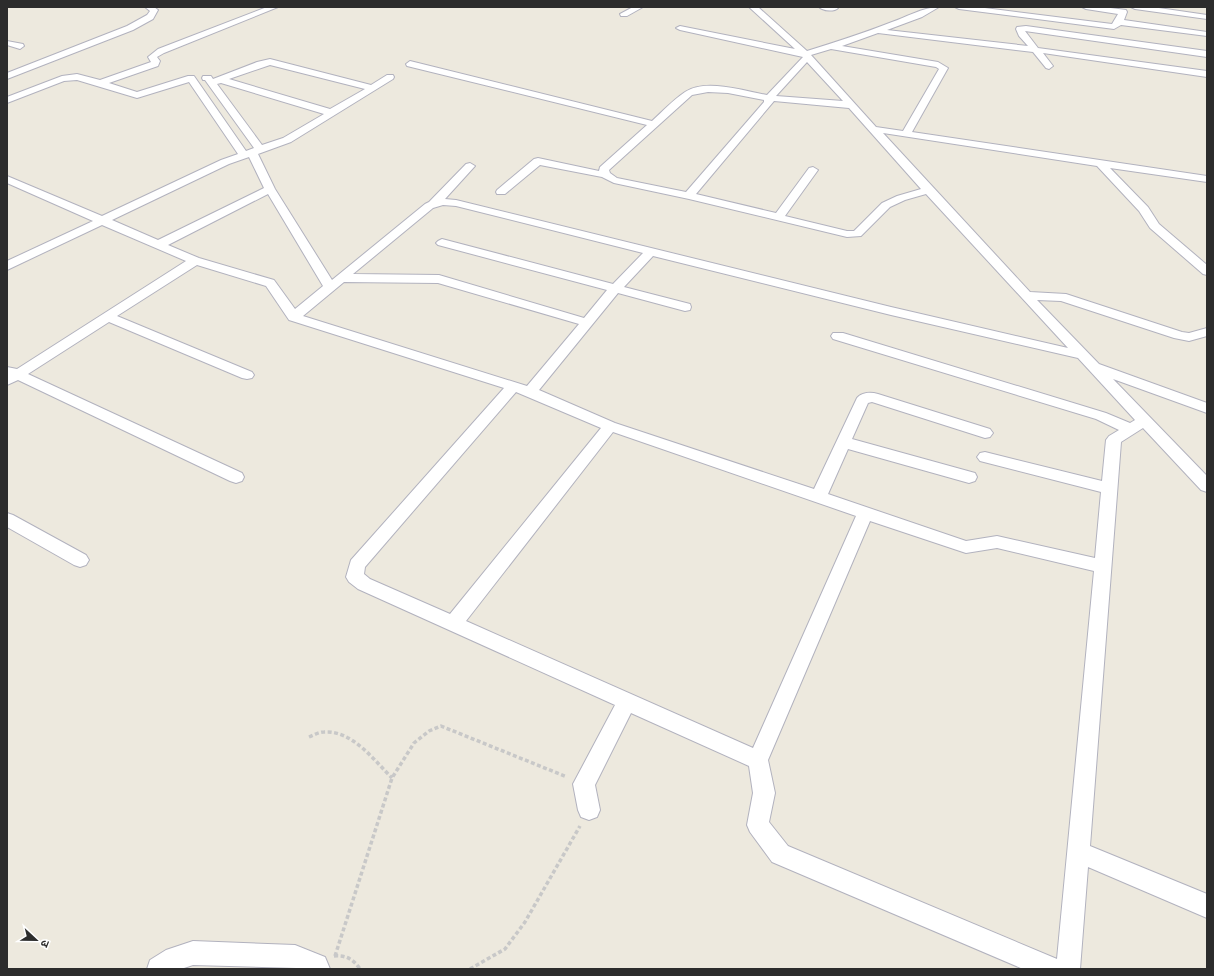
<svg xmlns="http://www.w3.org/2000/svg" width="1214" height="976" font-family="'Work Sans','Noto Sans Devanagari',sans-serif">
<rect width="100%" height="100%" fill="#ede9de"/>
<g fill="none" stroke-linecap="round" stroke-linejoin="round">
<defs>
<path id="street" d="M145 7H154L158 10 153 19 133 30 7 79V73L127 26 147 15 150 11Z
M267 7H278L164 53 157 57 160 61 158 66 109 83 137 92 188 76H194L246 151 254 148 205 80H203L202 78 203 76H211L213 79 257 62 270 59 371 85 387 75H393L394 77 393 79 291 142 258 154 275 189 332 280 425 204 429 202 466 164 470 163 475 166 445 199 456 200 891 307 1068 348 926 194 905 200 890 207 861 236 847 237 689 199 614 183 602 177 540 165 505 194H497L496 192 497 190 534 159 538 158 599 171 600 167 647 125 407 66 406 64 410 61 652 121C663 111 673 100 685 92 705 78 745 91 767 95L803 57 680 30 676 28 680 26 795 49 749 7H758L807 51C836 42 864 33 892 22 907 17 923 7 939 7L922 17 887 30 1028 46 1019 36 1016 29 1017 27 1026 26 1207 51V57L1025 31 1038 48 1207 71V77L1043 53 1053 66 1049 69 1046 68 1033 52 878 33 842 46 938 62 948 68 912 132 1207 176V182L1110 168 1148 207 1159 224 1207 265V275L1203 274 1150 228 1139 211 1097 166 883 133 1030 292 1066 294 1182 332 1189 333 1207 328V336L1189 341 1174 338 1061 301 1037 300 1099 364 1207 403V413L1113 379 1207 476V492L1201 490 1143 428 1121 442 1090 846 1207 894V918L1088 867 1080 969H1023L772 862 750 832 747 825 753 793 749 766 631 713 595 785 600 810 597 817 589 820 581 817 578 810 573 784 615 705 358 589 349 582 346 577 351 560 504 388 289 320 266 286 197 265 117 316 252 372 254 375 252 378 247 379 242 378 109 322 28 374 242 473 244 477 242 481 236 483 230 481 18 380 7 385V367L17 369 186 261 102 225 7 270V261L93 221 7 183V176L102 216 221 160 238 154 189 82 137 98 77 80 64 81 7 103V97L62 76 77 74 100 80 151 62 148 57 158 49ZM831 49 936 67 939 69 903 131 876 127 811 55ZM807 62 843 101 776 96ZM270 65 365 89 330 109 229 79ZM221 83 324 114 283 138 262 145 217 84ZM708 92 728 93 764 100V102L686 192 617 178 610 173 609 170 692 95ZM774 101 849 108 921 189 897 196 882 203 854 231H847L785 216 818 170 813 167 809 168 776 213 696 194ZM249 157 264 188 158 240 112 220 229 164ZM268 194 323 286 295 309 274 280 199 258 168 245ZM443 205 456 206 643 253 613 284 442 239 438 241 436 243 438 245 607 290 584 318 439 275 353 274 433 208ZM653 256 891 315 1078 358 1135 420 1130 423 1106 413 843 333H833L831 336 833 339 1096 419 1119 430 1109 436 1106 440 1102 481 985 452 980 453 977 457 980 461 1101 492 1095 558 997 536 966 541 828 494 848 449 969 483 975 481 977 477 975 473 852 439 868 403 872 402 985 438 990 437 993 433 990 429 878 394C871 392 862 392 857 398L814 489 615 423 539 390 618 293 685 311 690 310 691 307 690 304 624 287ZM344 282 438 283 579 324 527 386 303 316ZM516 392 601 428 450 614 370 579 364 574 365 567ZM613 432 856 516 753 748 466 621ZM870 521 966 553 997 548 1094 571 1057 959 788 846 769 822 775 793 768 760Z
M633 7H643L627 16H621L620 14Z
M819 7H837L838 8C834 12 823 11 819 7Z
M955 7H977L1112 24 1118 14 1086 9 1082 7H1103L1126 10 1127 12 1124 20 1207 32V36L1121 25 1114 29 959 9Z
M1131 7H1152L1207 15V19L1135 9Z
M7 41 23 44 24 46 20 49 7 45Z
M7 513 13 515 86 555 89 560 86 565 80 567 74 565 7 527Z
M193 941 295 945 325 957 330 969 193 965 181 969H147L150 960 166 950Z"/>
</defs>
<use href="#street" stroke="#b2b2be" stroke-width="2"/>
<path stroke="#c8c8c8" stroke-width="3.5" stroke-dasharray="4 2.5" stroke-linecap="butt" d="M309 737C314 735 319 732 324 732 352 730 374 760 392 778
M334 956C346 955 353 959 360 969
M335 956 392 778 414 743 429 731 441 726 567 777
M470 969 505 949 525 922 580 826"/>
<use href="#street" fill="#fff" fill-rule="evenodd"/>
</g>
<rect width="1214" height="976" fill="none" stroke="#2c2c2c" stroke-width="16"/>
<g transform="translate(36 940) rotate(112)" stroke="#ffffff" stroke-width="3" paint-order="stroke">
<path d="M0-3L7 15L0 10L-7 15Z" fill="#2c2c2c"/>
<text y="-6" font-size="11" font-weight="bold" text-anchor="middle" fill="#2c2c2c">उ</text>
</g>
</svg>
